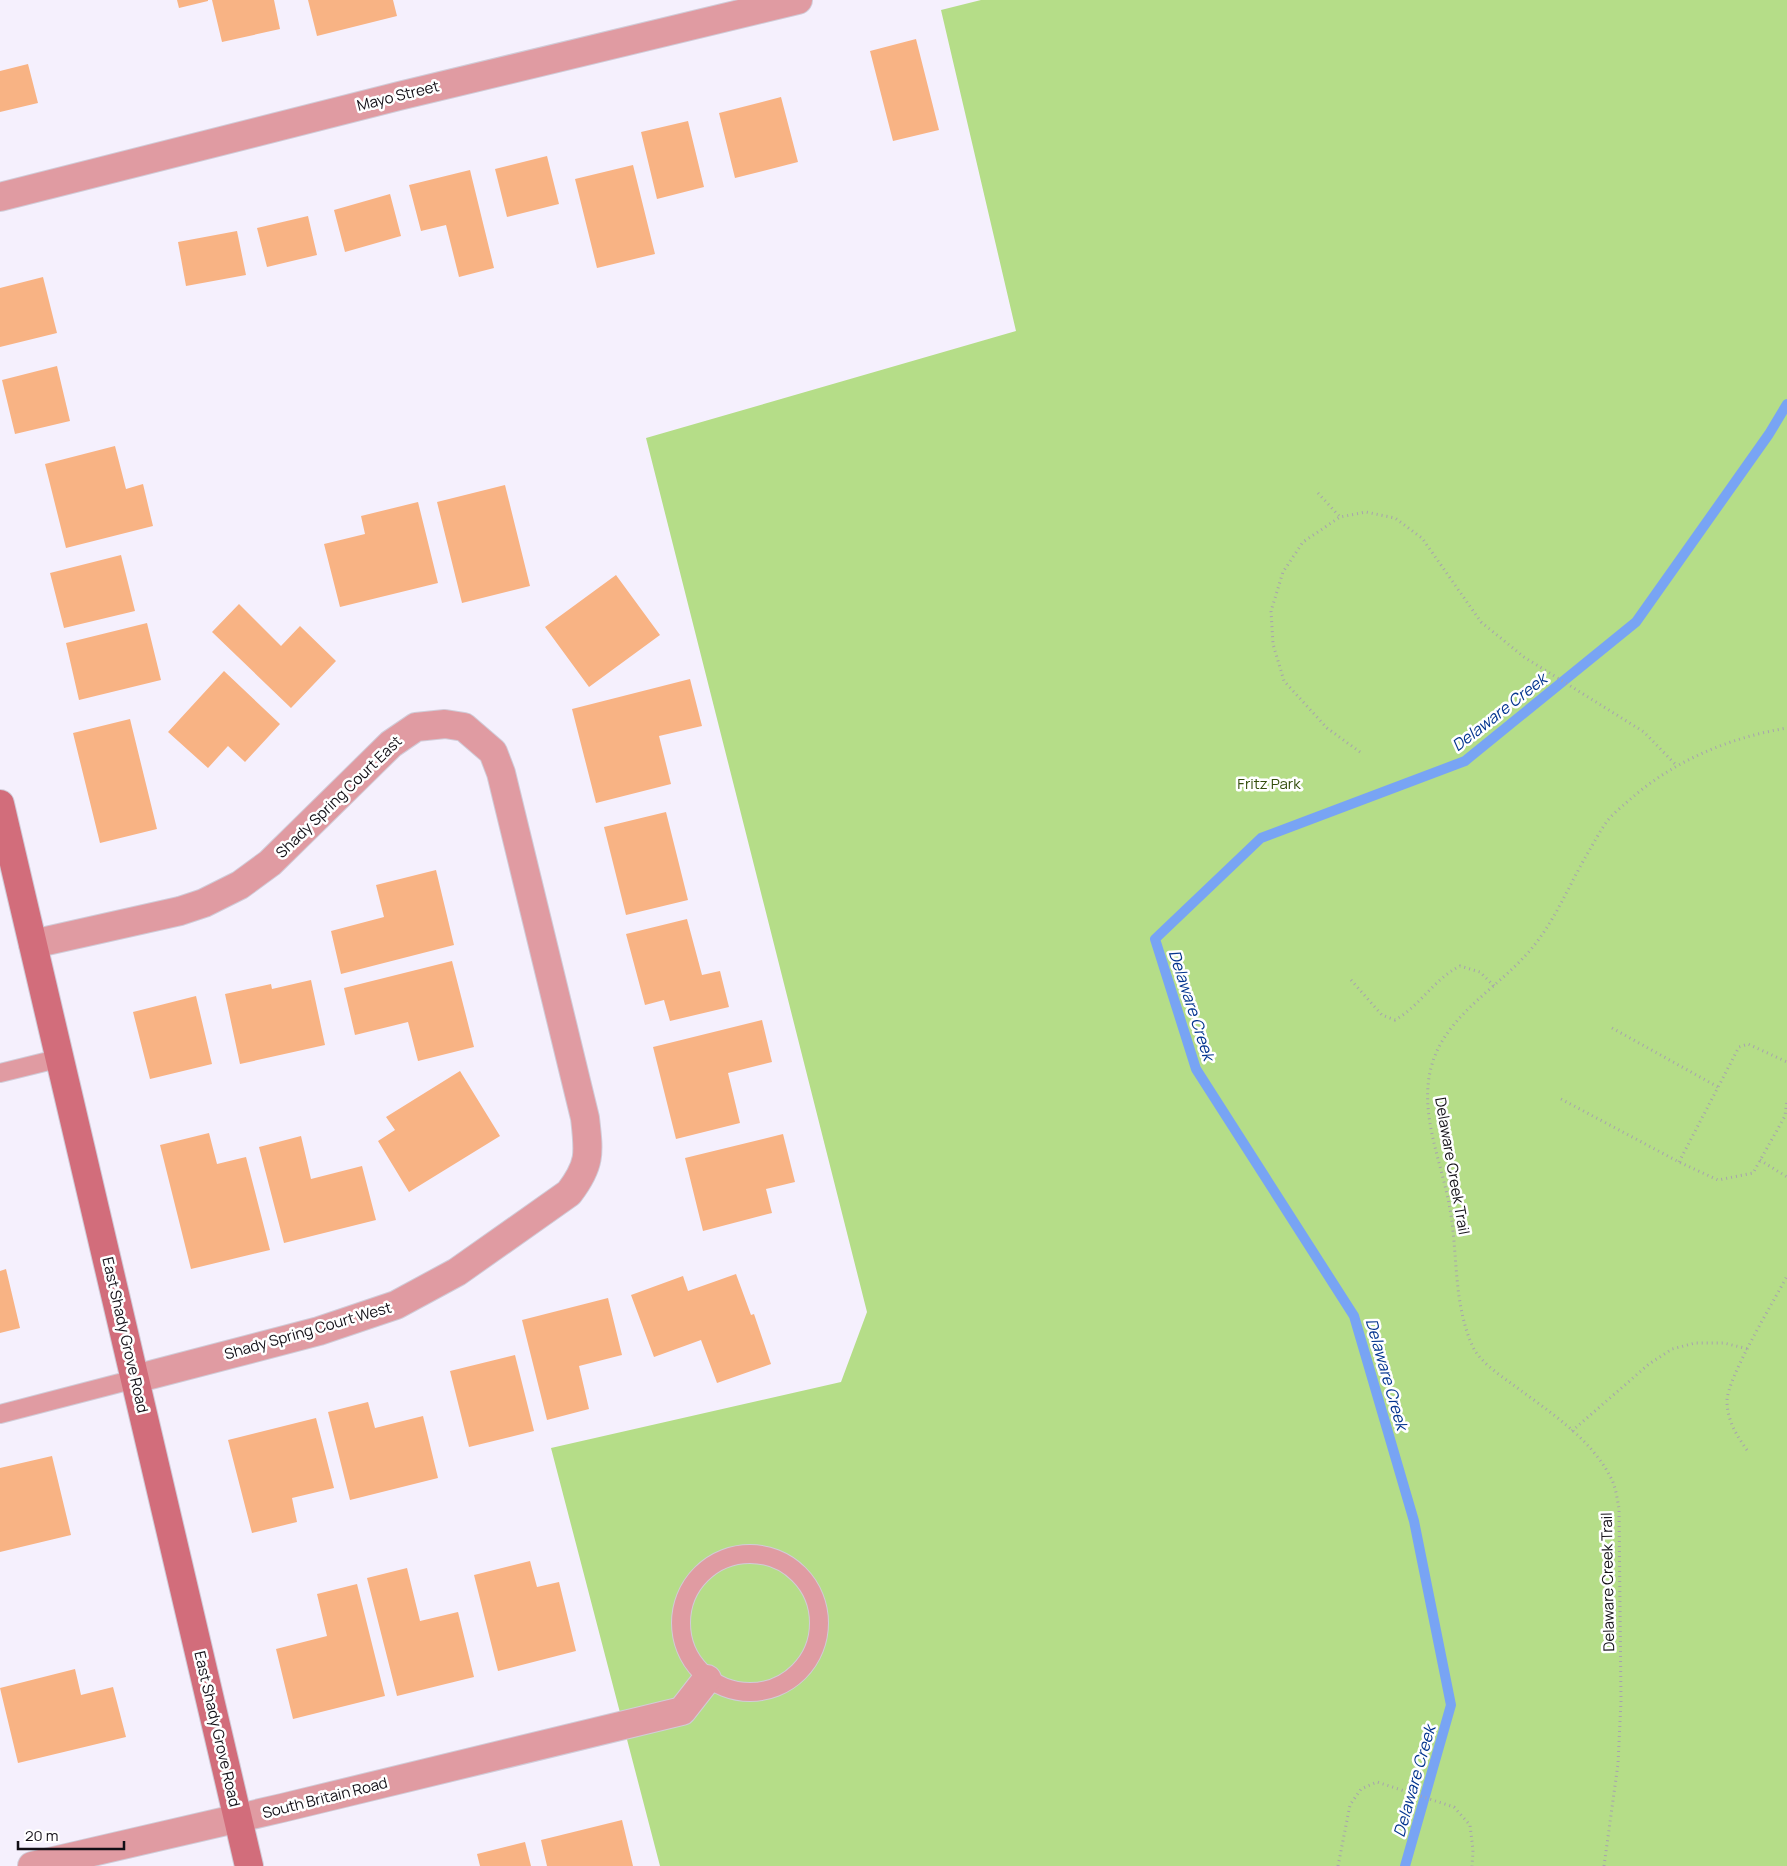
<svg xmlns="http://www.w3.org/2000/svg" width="1787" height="1866" font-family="Manrope,sans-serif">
<rect width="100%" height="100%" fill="#f5f0fd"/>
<path fill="#b5dd88" d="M981 0H1787V1866H660L551 1448 841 1382 867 1312 646 438 1016 331 941 10Z"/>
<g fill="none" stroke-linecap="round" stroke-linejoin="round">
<path stroke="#78a4f4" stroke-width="10" d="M1405 1866 1451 1705 1414 1521 1354 1316 1196 1069 1155 939 1261 838 1465 761 1636 622 1769 434 1787 404"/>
</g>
<path fill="#f8b384" d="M177 0H208V1L179 8Z
M212 0H274L280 29 222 42Z
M308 0H393L397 16 317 36Z
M916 39 939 130 893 141 870 51Z
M28 64 38 103 0 112V71Z
M781 97 798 162 735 178 719 113Z
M688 121 704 187 657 199 641 132Z
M547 156 559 204 507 217 495 169Z
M633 165 655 254 597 268 575 179Z
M470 170 494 268 459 277 446 225 421 231 409 185Z
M390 194 401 236 345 252 334 210Z
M308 216 317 255 267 267 257 228Z
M237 231 246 275 186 286 178 242Z
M43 277 57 333 0 347V288Z
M57 366 70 421 15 434 2 380Z
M115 446 126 489 143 484 153 526 66 548 45 464Z
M505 485 530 586 462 603 437 502Z
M418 502 438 583 340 607 324 544 365 534 361 516Z
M121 555 135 611 64 628 50 573Z
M616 575 660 635 589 687 545 627Z
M239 604 281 646 300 626 336 661 291 708 212 632Z
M147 623 161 680 79 700 66 643Z
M224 671 280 724 245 762 228 746 208 768 168 732Z
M690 679 702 726 659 736 671 784 596 803 572 709Z
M130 719 157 829 100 843 73 733Z
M666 812 688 900 626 915 604 827Z
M436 870 454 945 341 974 331 931 384 917 376 885Z
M687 919 702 975 720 971 729 1007 670 1021 664 1000 645 1005 626 934Z
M452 961 474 1047 418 1061 408 1022 355 1035 344 988Z
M311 980 325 1045 240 1064 225 994 271 984 272 989Z
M196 996 212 1064 150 1079 133 1012Z
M762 1020 772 1062 728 1073 740 1123 676 1139 653 1047Z
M460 1071 500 1136 409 1192 378 1141 395 1130 386 1117Z
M209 1133 217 1164 246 1157 270 1250 191 1269 160 1145Z
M783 1134 795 1182 766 1189 772 1213 703 1231 685 1158Z
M301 1136 311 1179 362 1166 376 1220 284 1243 259 1147Z
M6 1269 20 1328 0 1333V1271Z
M736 1274 751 1315 754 1314 771 1364 717 1383 701 1340 654 1357 631 1295 683 1276 688 1291Z
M608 1298 622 1355 579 1366 589 1409 547 1420 522 1320Z
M515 1355 534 1431 469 1447 450 1371Z
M368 1402 375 1428 423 1416 438 1478 350 1500 328 1412Z
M316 1418 334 1488 292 1498 297 1522 252 1533 228 1440Z
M52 1456 71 1535 0 1552V1468Z
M530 1561 537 1587 559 1582 576 1651 498 1671 474 1575Z
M407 1568 420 1621 458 1612 474 1677 397 1696 367 1578Z
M357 1584 385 1696 293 1719 276 1649 327 1636 317 1594Z
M75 1669 81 1695 113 1687 126 1737 18 1763 0 1688Z
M622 1820 633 1866H547L541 1840Z
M525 1842 531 1866H480L477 1854Z"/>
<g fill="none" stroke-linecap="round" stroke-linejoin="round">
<defs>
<path id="lane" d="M0 1073 61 1058
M0 1414 135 1379
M681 1623a69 69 0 1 1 138 0a69 69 0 1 1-138 0Z"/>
<path id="street" d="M0 197 399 96 798 0
M33 944 180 911 204 903 240 885 270 863 391 744 416 727 445 724 464 727 493 752 501 773 585 1118C589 1153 591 1164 569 1193L457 1272 396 1305 319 1331 135 1379
M32 1866 282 1808 682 1711 707 1679"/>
<path id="secondary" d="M0 804 249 1866"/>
</defs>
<use href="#lane" stroke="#d1ccd8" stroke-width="20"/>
<use href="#street" stroke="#d1ccd8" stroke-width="30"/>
<use href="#secondary" stroke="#d1ccd8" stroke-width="30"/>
<path stroke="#a7a3ae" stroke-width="3" stroke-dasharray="1 4" stroke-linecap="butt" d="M1318 493 1340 517
M1360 752 1327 728 1284 681 1273 644 1271 611 1283 572 1303 542 1340 517 1366 512 1395 518 1422 538 1481 622 1524 657 1644 732 1676 765
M1351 980 1382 1015 1395 1020C1420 1006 1434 979 1460 966L1480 972 1494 986
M1612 1028 1718 1087
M1561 1099 1679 1162 1718 1180 1753 1173 1785 1116 1787 1100
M1760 1160 1787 1177
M1679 1162 1739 1047 1748 1044 1787 1062
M1572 1431 1649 1364 1672 1349 1695 1343H1724L1748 1349
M1747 1450C1736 1435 1727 1419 1727 1401 1727 1378 1774 1301 1787 1276
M1338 1866 1350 1805 1361 1789 1377 1782 1454 1807 1470 1825 1473 1850 1472 1866
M1604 1866 1618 1764 1621 1701 1619 1508C1617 1499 1616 1487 1611 1478 1591 1438 1547 1410 1512 1384 1497 1373 1479 1361 1472 1345 1453 1301 1458 1254 1450 1209 1442 1163 1419 1114 1431 1068 1443 1019 1493 991 1525 956 1554 925 1568 886 1589 851 1595 841 1601 829 1608 820 1613 814 1620 808 1626 803 1671 762 1727 738 1787 728"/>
<use href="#lane" stroke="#e09ba2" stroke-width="18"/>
<use href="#street" stroke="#e09ba2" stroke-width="28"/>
<use href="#secondary" stroke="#d26d7b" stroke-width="28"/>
</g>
<g text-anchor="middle" stroke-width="5" stroke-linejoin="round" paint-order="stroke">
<g font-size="15" fill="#120f16" stroke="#fff">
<text transform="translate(398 96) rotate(-14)" y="5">Mayo Street</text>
<text transform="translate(339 797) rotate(-44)" y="5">Shady Spring Court East</text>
<text transform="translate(1452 1166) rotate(80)" y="5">Delaware Creek Trail</text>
<text transform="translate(308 1331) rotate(-16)" y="5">Shady Spring Court West</text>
<text transform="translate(125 1335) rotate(77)" y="5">East Shady Grove Road</text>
<text transform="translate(1608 1582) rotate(-91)" y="5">Delaware Creek Trail</text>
<text transform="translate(217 1729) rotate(77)" y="5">East Shady Grove Road</text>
<text transform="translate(325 1798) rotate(-14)" y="5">South Britain Road</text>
</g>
<g font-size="15" fill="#344e0d" stroke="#fff">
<text x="1269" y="789">Fritz Park</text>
</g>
<g font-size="16" font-style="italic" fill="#04358f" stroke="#fff">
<text transform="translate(1499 712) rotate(-38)" y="6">Delaware Creek</text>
<text transform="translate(1192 1005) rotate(72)" y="6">Delaware Creek</text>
<text transform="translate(1387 1374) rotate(74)" y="6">Delaware Creek</text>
<text transform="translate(1414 1781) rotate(-74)" y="6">Delaware Creek</text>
</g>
</g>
<path d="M18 1841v8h106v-8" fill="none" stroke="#120f16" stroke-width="2.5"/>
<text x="25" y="1841" font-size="15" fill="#120f16" stroke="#ffffff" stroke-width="4" paint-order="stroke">20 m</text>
</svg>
